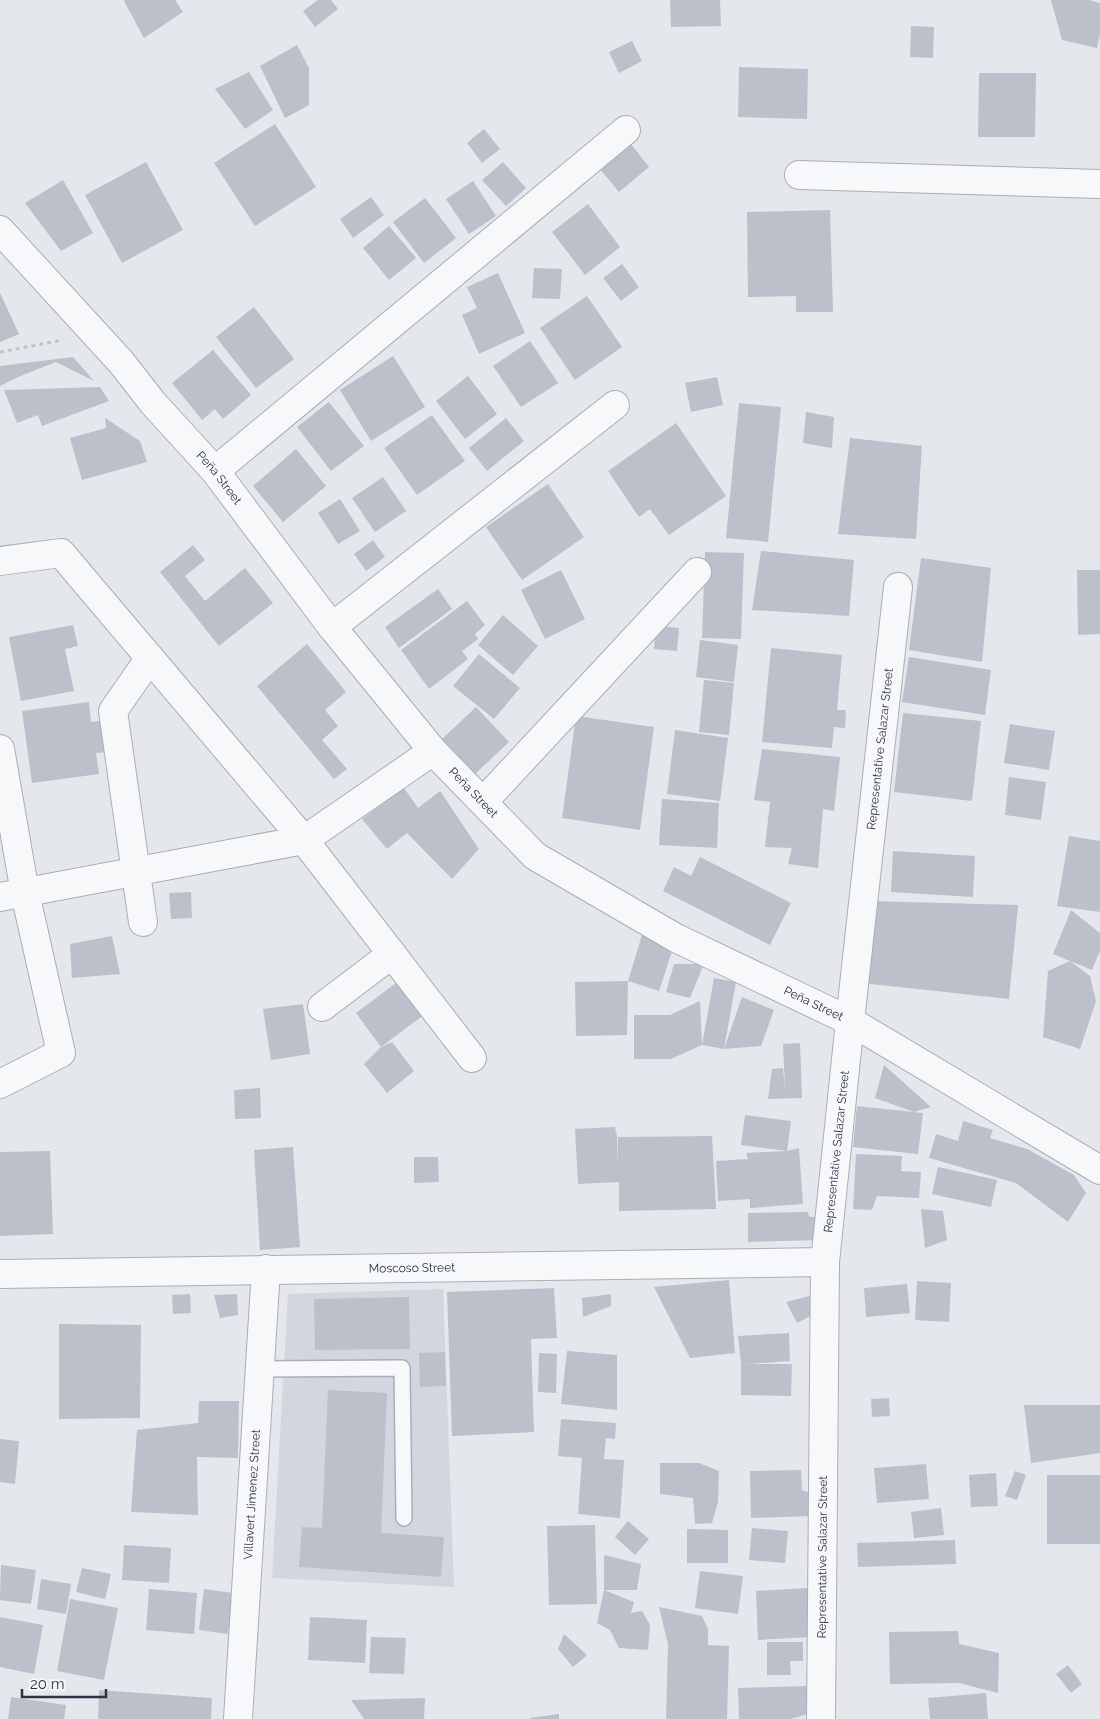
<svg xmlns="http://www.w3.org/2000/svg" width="1100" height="1719" font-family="Raleway,sans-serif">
<rect width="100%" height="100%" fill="#e4e7ec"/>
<path fill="#d2d6de" d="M443 1289 454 1587 272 1578 288 1294Z"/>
<path fill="#bbc0ca" d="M125 0H175L183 12 144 38 124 1Z
M318 0H331L338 9 315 27 303 11Z
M670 0H720L721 26 671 27Z
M1051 0H1089L1100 3V34L1097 48 1062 40Z
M911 26 934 27 933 58 910 57Z
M632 41 642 61 619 73 609 52Z
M297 45 309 68V105L285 118 260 66Z
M739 67 808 69 807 119 738 117Z
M249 72 273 110 245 129 215 89Z
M979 73H1036L1035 137H978Z
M275 124 316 187 255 226 214 163Z
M484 129 500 149 482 163 467 143Z
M630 143 649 167 619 192 600 169Z
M146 162 183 230 122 263 85 195Z
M503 162 526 188 506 206 482 180Z
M63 180 93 233 61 251 25 203Z
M473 181 496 216 469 234 446 199Z
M371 197 384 215 353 238 340 219Z
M425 198 456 238 424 263 393 222Z
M588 204 620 247 585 275 552 232Z
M830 210 833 312H796V296L748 297 747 212Z
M389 226 416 258 389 280 363 248Z
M622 264 639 287 621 301 603 278Z
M534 268 562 269 560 299 532 298Z
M498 273 525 333 479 354 462 315 477 308 467 287Z
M0 293 19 334 0 342Z
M587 296 622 347 575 380 540 328Z
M254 307 294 359 256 388 216 337Z
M530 341 558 383 521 407 493 366Z
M213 350 251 395 223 419 215 409 202 420 172 383Z
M393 356 425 407 371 441 340 390Z
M73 357 94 381 56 362 18 377 0 386V366Z
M468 376 497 414 465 439 436 401Z
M717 377 723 405 691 412 685 383Z
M100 387 109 401 42 426 38 415 17 423 4 390Z
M329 402 364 446 331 471 297 427Z
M739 403 781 407 768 542 726 538Z
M806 412 834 417 832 448 803 443Z
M432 415 465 461 417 495 384 448Z
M105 418 140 441 147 462 82 480 70 438 106 428Z
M506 418 524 441 487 471 469 448Z
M676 423 726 496 669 535 650 509 639 517 608 471Z
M850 438 922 446 916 539 838 534Z
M296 449 326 486 283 522 253 486Z
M383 477 406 511 375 532 352 498Z
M548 484 584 537 522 580 486 527Z
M340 499 360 531 338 544 318 513Z
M373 540 385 557 366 571 354 554Z
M193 545 205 560 185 576 205 601 245 568 273 603 219 646 160 572Z
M761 551 854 560 849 616 752 610Z
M705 552 744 553 741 639 702 638Z
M921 558 991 568 982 662 909 650Z
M561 570 585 619 545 639 521 590Z
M1077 570H1100V634L1078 635Z
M438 589 452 609 399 648 385 627Z
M467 601 485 625 475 634 478 639 462 651 468 659 429 689 401 650Z
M503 615 538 646 513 675 478 645Z
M73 625 78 646 65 649 74 691 21 701 9 637Z
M656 626 679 628 677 651 654 649Z
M700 640 738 645 734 682 696 677Z
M307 644 346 692 325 710 338 726 322 740 347 769 334 779 257 686Z
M771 648 842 655 837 710H846L845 728 834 727 832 748 762 742Z
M479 654 520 688 494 719 453 686Z
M909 657 991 670 985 715 902 702Z
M704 680 734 683 729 735 699 732Z
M89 702 91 722 113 719 117 751 96 753 99 774 32 783 22 711Z
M476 707 509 742 475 774 442 739Z
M903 713 981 721 972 801 894 792Z
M576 716 654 727 640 830 562 818Z
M1010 724 1055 731 1049 770 1004 763Z
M675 730 728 738 720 801 667 794Z
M762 749 840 757 834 811 823 809 818 868 788 864 792 848 765 847 770 802 754 800Z
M1009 777 1046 782 1041 820 1005 815Z
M404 788 418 808 440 791 479 849 452 879 407 833 387 849 362 819Z
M662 799 719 803 717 848 659 845Z
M1069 836 1100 841V912L1057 906Z
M893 851 975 856 973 897 891 892Z
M700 857 791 903 770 945 663 891 674 867 691 876Z
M191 892 192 918 171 919 169 893Z
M870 901 1018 905 1009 999 862 983Z
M1071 910 1100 933V951L1092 970 1053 954Z
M642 935 674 945 659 991 628 981Z
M112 936 120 974 72 978 70 944Z
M1070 961 1090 976 1096 1001 1080 1049 1043 1037 1048 971Z
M674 964H704L690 998 666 992Z
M714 978 736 982 724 1049 742 997 774 1010 761 1046 724 1049 702 1045Z
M400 980 425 1014 381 1047 392 1042 414 1071 387 1093 364 1064 381 1047 356 1013Z
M628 981 627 1035 576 1036 575 982Z
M700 1001 702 1045 671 1059H634V1015H670Z
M303 1004 310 1054 271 1060 263 1009Z
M800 1043 802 1098 768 1099 772 1069 783 1068 785 1089 783 1044Z
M884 1065 931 1107 914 1112 875 1098Z
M260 1088 261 1118 235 1119 234 1090Z
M857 1106 923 1113 918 1154 853 1147Z
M745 1115 791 1121 787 1151 799 1148 803 1204 750 1208V1199L718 1201 716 1161 748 1159 746 1153 787 1151 741 1145Z
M963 1121 993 1130 990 1138 1027 1149 1074 1175 1086 1193 1068 1222 1016 1183 929 1158 936 1134 958 1141Z
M615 1127 617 1137 618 1168V1137L712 1136 716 1209 619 1211V1182L578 1184 575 1129Z
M293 1147 300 1247 260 1250 254 1150Z
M50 1151 53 1234 0 1236V1152Z
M856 1154 902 1156 901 1171 921 1172 919 1198 877 1196 872 1210 853 1209Z
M414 1157H438L439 1182 414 1183Z
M938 1167 997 1180 991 1207 932 1194Z
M921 1209 943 1211 947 1240 925 1248Z
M807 1212 810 1217H820L821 1240 748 1242V1213Z
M729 1280 735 1353 690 1358 654 1287Z
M917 1281 951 1283 949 1322 915 1320Z
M907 1284 910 1313 866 1317 864 1288Z
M554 1288 557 1338 531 1339 534 1432 452 1436 447 1292Z
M190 1294 191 1313 173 1314 172 1295Z
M237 1294 238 1315 220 1318 214 1295Z
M611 1294V1306L583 1317 582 1298Z
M810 1296 814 1314 797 1323 786 1302Z
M409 1297 410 1349 315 1350 314 1299Z
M59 1324 141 1325 140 1418 59 1419Z
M789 1333 790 1361 746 1364H792L791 1396 741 1395V1364L738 1336Z
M567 1351 617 1355V1410L561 1404Z
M445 1352 446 1386 420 1387 419 1353Z
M539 1353 557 1354 556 1393 538 1392Z
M328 1390 387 1393 381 1533 444 1537 441 1577 299 1567 302 1527 322 1528Z
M889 1398 890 1416 872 1417 871 1399Z
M199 1401H239L238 1458 197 1457 198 1515 131 1512 137 1430 198 1423Z
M1024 1405H1100V1453L1031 1463Z
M561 1419 616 1423 615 1439 606 1438 604 1459 624 1460 620 1518 578 1514 582 1458 558 1456Z
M0 1439 19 1441 15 1484 0 1482Z
M660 1463H699L719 1471 718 1502 712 1523 695 1524 693 1498 660 1494Z
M926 1464 929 1499 877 1503 874 1468Z
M801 1470 802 1490 811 1493V1516L751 1518 750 1471Z
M1015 1471 1026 1475 1017 1500 1005 1496Z
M996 1473 998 1506 971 1507 969 1475Z
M1047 1475H1100V1544H1047Z
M941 1508 944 1535 914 1538 911 1512Z
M628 1521 649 1539 635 1555 615 1537Z
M595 1525 597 1604 549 1605 547 1526Z
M752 1528 788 1531 785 1563 749 1560Z
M687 1529 728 1530V1563H687Z
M955 1540 956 1564 858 1567 857 1543Z
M124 1545 171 1548 169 1583 122 1580Z
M604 1555 641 1564 637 1590H604Z
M1 1565 36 1570 31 1604 0 1600Z
M82 1568 111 1574 105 1599 76 1592Z
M700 1571 743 1576 738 1614 695 1608Z
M41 1579 71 1584 66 1614 37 1609Z
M807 1588 809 1637 758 1640 756 1591Z
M149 1589 197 1593 194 1634 146 1630Z
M204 1589 233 1593 228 1634 199 1630Z
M604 1590 634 1602 631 1613 642 1611 650 1625 648 1650 619 1648 610 1630 597 1623Z
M70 1599 118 1608 104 1680 57 1671Z
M659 1607 702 1616 708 1629V1645L729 1646 727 1719H666L668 1644Z
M0 1617 43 1625 34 1674 0 1667Z
M310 1617 367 1620 365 1663 308 1660Z
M958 1631 959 1644 999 1653 998 1693 959 1683 890 1684 889 1632Z
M564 1634 587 1655 573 1667 558 1649Z
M371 1637 406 1638 404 1674 369 1673Z
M767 1642H803V1661H790L791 1675H767Z
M1068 1665 1082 1684 1071 1693 1056 1674Z
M807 1686 808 1714 790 1719H739L738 1688Z
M99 1690 212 1698 211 1719H98Z
M986 1693 988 1719H930L928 1698Z
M11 1697 66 1705 64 1719H8Z
M425 1698 424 1719H364L351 1700Z
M559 1714V1719H530V1718Z"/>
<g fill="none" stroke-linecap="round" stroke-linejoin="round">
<defs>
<path id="service" d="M260 1369 402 1368 404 1518"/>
<g id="minor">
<path d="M799 175 1100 184"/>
<path id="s1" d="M0 230 121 362 153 403 215 471 332 627 433 751 535 856 676 938 850 1021 898 587"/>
<path d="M215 471 626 130"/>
<path d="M0 561 61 553 304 840 472 1058"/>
<path d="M332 627 615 405"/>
<path d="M0 749 25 893 61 1053 0 1084"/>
<path d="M483 802 697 572"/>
<path d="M0 897 304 840 433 751"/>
<path d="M143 922 113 711 150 658"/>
<path d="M322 1007 392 954"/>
<path id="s2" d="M0 1274 825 1262"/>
<path id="s3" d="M238 1719 266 1269"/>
</g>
<g id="tertiary">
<path id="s4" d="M821 1719 825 1262 850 1021 1100 1170"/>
</g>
</defs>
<use href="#service" stroke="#a9aeb7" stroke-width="18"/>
<use href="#minor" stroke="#a9aeb7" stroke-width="30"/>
<use href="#tertiary" stroke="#a9aeb7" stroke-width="30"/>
<path stroke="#c2c5cb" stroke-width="3" stroke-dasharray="4 4" stroke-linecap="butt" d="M0 352 63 340"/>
<use href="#service" stroke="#f7f8fa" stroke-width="15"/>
<use href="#minor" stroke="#f7f8fa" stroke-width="28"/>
<use href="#tertiary" stroke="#f7f8fa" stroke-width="28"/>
</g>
<g text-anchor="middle" stroke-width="4.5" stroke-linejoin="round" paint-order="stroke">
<g font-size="12" fill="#2b3445" stroke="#f4f6f9">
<text dy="4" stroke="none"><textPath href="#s1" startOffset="331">Peña Street</textPath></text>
<text dy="4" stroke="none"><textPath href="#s1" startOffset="1454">Representative Salazar Street</textPath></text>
<text dy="4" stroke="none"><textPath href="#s1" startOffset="736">Peña Street</textPath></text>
<text dy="4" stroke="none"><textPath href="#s1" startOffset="1140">Peña Street</textPath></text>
<text dy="4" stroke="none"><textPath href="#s4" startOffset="568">Representative Salazar Street</textPath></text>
<text dy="4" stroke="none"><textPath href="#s2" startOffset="412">Moscoso Street</textPath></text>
<text dy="4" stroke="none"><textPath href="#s3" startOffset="225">Villavert Jimenez Street</textPath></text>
<text dy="4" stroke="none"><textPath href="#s4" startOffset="162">Representative Salazar Street</textPath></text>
</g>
</g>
<path d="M22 1689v8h84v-8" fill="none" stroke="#2b3445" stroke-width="2.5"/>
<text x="30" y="1689" font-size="15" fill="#2b3445" stroke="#f4f6f9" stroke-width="4" paint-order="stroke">20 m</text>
</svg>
